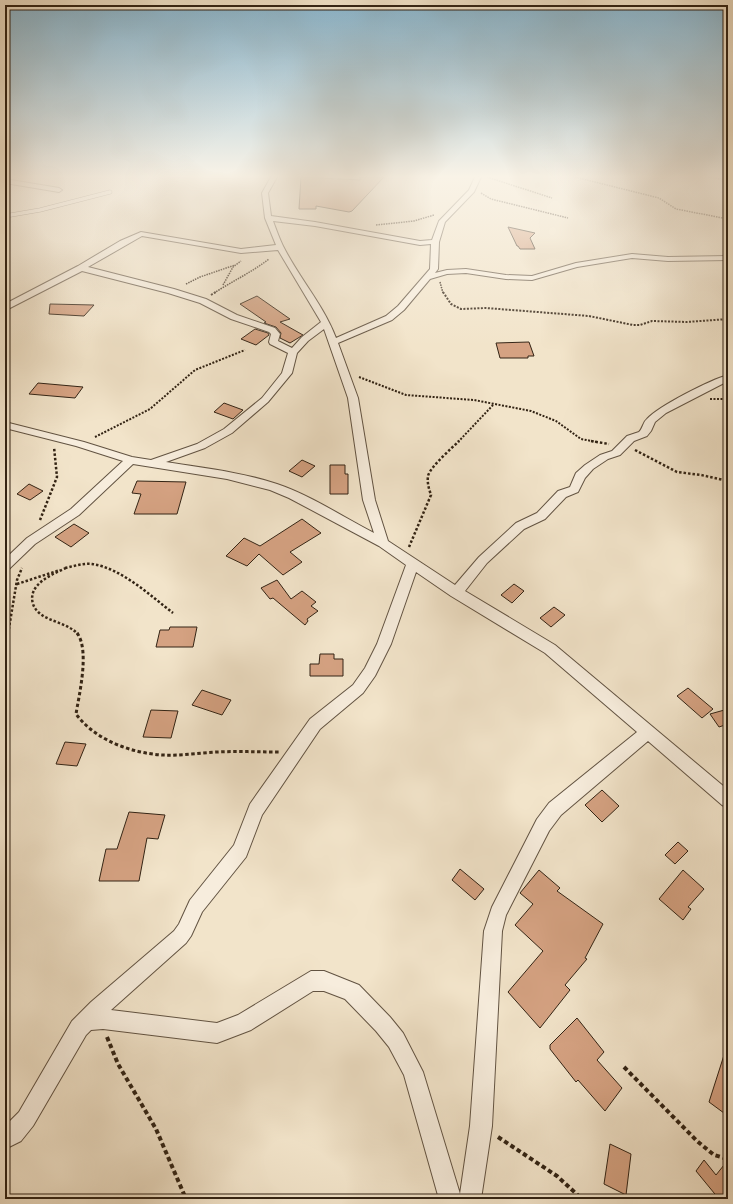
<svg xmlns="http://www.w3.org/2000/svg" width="733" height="1204" font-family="'IM FELL English',serif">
<rect width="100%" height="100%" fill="#f2e4ca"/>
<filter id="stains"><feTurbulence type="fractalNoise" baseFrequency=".005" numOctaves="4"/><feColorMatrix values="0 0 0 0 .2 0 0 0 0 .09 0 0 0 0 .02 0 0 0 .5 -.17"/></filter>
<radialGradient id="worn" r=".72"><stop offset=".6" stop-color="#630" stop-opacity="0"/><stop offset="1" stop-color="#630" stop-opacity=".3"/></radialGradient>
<path fill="#d5a282" stroke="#322314" d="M301 177 360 180V177H384L352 211 349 212 316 206V209H299Z
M508 227 535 233 530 238 535 249H520L518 246H517Z
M257 296 290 319 280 322 303 335 290 343 280 338 281 333 276 327 264 323 266 322 240 304Z
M50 304 94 305 84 316 49 314Z
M255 329 268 333 269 335 256 345 241 339Z
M529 342 534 356H528V358H500L496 343Z
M38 383 83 387 75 398 29 394Z
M224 403 243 410 233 419 214 412Z
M302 460 315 466 302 477 289 471Z
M330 465H345V474H348V494H330Z
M137 481 186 482 177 514H134L141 494 132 493Z
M29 484 43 491 30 500 17 494Z
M302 519 321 533 290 552 302 562 283 575 259 554 247 566 226 556 244 538 260 546Z
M74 524 89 533 71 547 55 537Z
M277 580 291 599 302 591 316 602 311 606 318 611 307 619 308 621 305 625 273 598 270 599 261 588Z
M514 584 524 591 512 603 501 595Z
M554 607 565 615 551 627 540 618Z
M170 627H197L193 647H156L160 630H169Z
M320 654H334V659H343V676H310V664H319Z
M688 688 713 709 702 718 677 696Z
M202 690 231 700 222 715 192 705Z
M728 709V724L719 727 710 714Z
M151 710 178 711 171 738 143 737Z
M65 742 86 744 77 766 56 764Z
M602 790 619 806 602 822 585 805Z
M129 812 165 815 158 839 147 838 139 881H99L106 849H117Z
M678 842 688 851 675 864 665 855Z
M460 869 484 889 475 900 452 880Z
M539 870 560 888 557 891 603 924 585 958 587 959 565 985 570 990 540 1028 508 992 543 951 515 925 533 904 520 893Z
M683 870 704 889 688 907 691 909 683 920 659 899Z
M577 1018 604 1052 597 1060 622 1088 605 1111 578 1080 576 1082 550 1049V1045Z
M725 1052H728V1116L709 1102Z
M610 1144 631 1154 626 1195 604 1184Z
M704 1160 716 1175 728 1160V1199H719L696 1171Z"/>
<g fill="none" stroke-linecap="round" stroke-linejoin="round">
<defs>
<path id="lane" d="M5 216 40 210 110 192"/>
<path id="street" d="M271 177H277L268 193 271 216 315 222 420 241 432 240 439 221 469 190 475 177H481L474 192 445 222 439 242 438 269 435 273 447 270 466 269 506 275 532 276 576 263 632 254 668 257 728 256V260L668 261 632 258 577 267 532 280 506 279 466 273 447 274 430 279 404 310 392 320 338 343 358 398 375 500 388 541 455 585 479 557 516 523 537 513 558 491 570 487 576 473 585 465 600 455 612 451 627 436 639 432C643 428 643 422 647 419 659 406 710 380 728 375V381L666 413 655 422 651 431 647 436 634 441 620 455 608 459 593 469 585 478 578 492 566 497 545 519 524 529 487 563 465 591 555 645 728 790V808L722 805 648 741 561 815 549 831 506 915 502 931 492 1126 481 1199H439L404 1075 389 1047 376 1031 345 999 324 991H313L251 1030 217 1043 103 1029 91 1030 86 1035 33 1126 21 1141 5 1149V1126L19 1112 72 1021 91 1002 174 931 179 924 190 900 234 845 250 804 310 719 353 685 365 668 377 644 406 565 379 546 289 498 270 490 227 479 133 464 79 515 35 544 9 569 5 571V559L27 538 71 509 123 461 76 446 5 428V422L84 442 132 457 151 460 197 444 224 429 262 398 282 373 288 353 270 344 269 342 271 334 269 332 231 319 200 303 168 293 82 271 8 309H5V304L78 266 120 241 141 232 241 249 276 245 265 218 262 193ZM273 221 315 226 420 245 431 244 430 269 398 306 386 316 336 338C323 304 299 278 283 246 279 238 276 229 273 221ZM142 236 241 253 278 250 321 322 302 337 292 348 278 341 280 334 275 328 237 315 206 299 174 289 88 267ZM324 329 348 398 363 500 374 533C343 517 310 495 277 484 241 472 203 468 166 462L205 448 232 433 268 402 292 373 297 353 308 341ZM416 572 451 596 545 653 637 732 549 803 537 819 492 907 484 931 470 1126 460 1194 423 1072 403 1033 390 1017 359 985 324 971H311L238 1015 217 1023 111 1010 186 943 191 936 202 912 246 857 262 815 320 729 363 693 375 676 391 644Z
M5 179 59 188 62 190 59 192 5 183Z"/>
</defs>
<use href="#lane" stroke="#625342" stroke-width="4.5"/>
<use href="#street" stroke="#625342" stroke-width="2"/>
<path stroke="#322314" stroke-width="1.5" stroke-dasharray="1.5 1" stroke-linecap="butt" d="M487 177 552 198
M575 177 659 198 676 209 728 219
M708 177 728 180
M481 193 491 199 568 218
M376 225 414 221 434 215
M440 282 443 293
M186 284 200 277 235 265
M223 285 233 267 241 261
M214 293C233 281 252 272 269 259"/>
<path stroke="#322314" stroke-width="2" stroke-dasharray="2 1.5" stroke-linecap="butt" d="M443 292 451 304 461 309 486 308 589 316 633 325H640L652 321 687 322 728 319
M211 295 216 292
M359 377 406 395 474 400 531 411 556 421 581 439 597 442
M710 399H728
M95 437 150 409 195 370 245 350
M458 442 494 404"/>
<path stroke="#322314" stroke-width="2.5" stroke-dasharray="2.5 2" stroke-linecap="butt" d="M591 441 609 444
M635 450 677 472 701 475 728 481
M40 520 57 477 54 447
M409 547 431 495C429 489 427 483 428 476 430 467 452 448 459 441
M65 568C74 566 83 563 92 564 121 568 151 596 173 613
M66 568C53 574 27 584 33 604 35 610 40 614 45 617 57 623 69 625 78 634
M17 584 60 570
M8 634 17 580 22 568"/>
<path stroke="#322314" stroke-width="3" stroke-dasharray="3.5 2.5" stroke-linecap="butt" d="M77 633C90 650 79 695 76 714 95 740 131 753 162 755 180 756 199 753 217 752 238 751 258 752 279 752
M5 650 8 633"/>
<path stroke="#322314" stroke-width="4" stroke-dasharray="4.5 3" stroke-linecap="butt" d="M107 1037 118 1064 156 1129 186 1199
M624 1067 697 1141 714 1155 728 1159
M498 1137 557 1176 582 1199"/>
<use href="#lane" stroke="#f7eddd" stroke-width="3.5"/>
<use href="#street" fill="#f7eddd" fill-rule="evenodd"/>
</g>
<linearGradient id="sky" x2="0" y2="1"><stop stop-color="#89b8d2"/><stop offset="0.51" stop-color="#f9f3e7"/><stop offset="1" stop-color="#f9f3e7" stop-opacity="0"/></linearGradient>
<rect width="733" height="346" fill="url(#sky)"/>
<rect width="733" height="1204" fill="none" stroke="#f2e4ca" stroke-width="20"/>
<rect x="6" y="6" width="721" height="1192" fill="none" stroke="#322314" stroke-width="2"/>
<rect x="10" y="10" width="713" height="1184" fill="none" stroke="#322314"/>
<rect width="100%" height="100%" filter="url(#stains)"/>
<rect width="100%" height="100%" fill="url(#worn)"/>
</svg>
